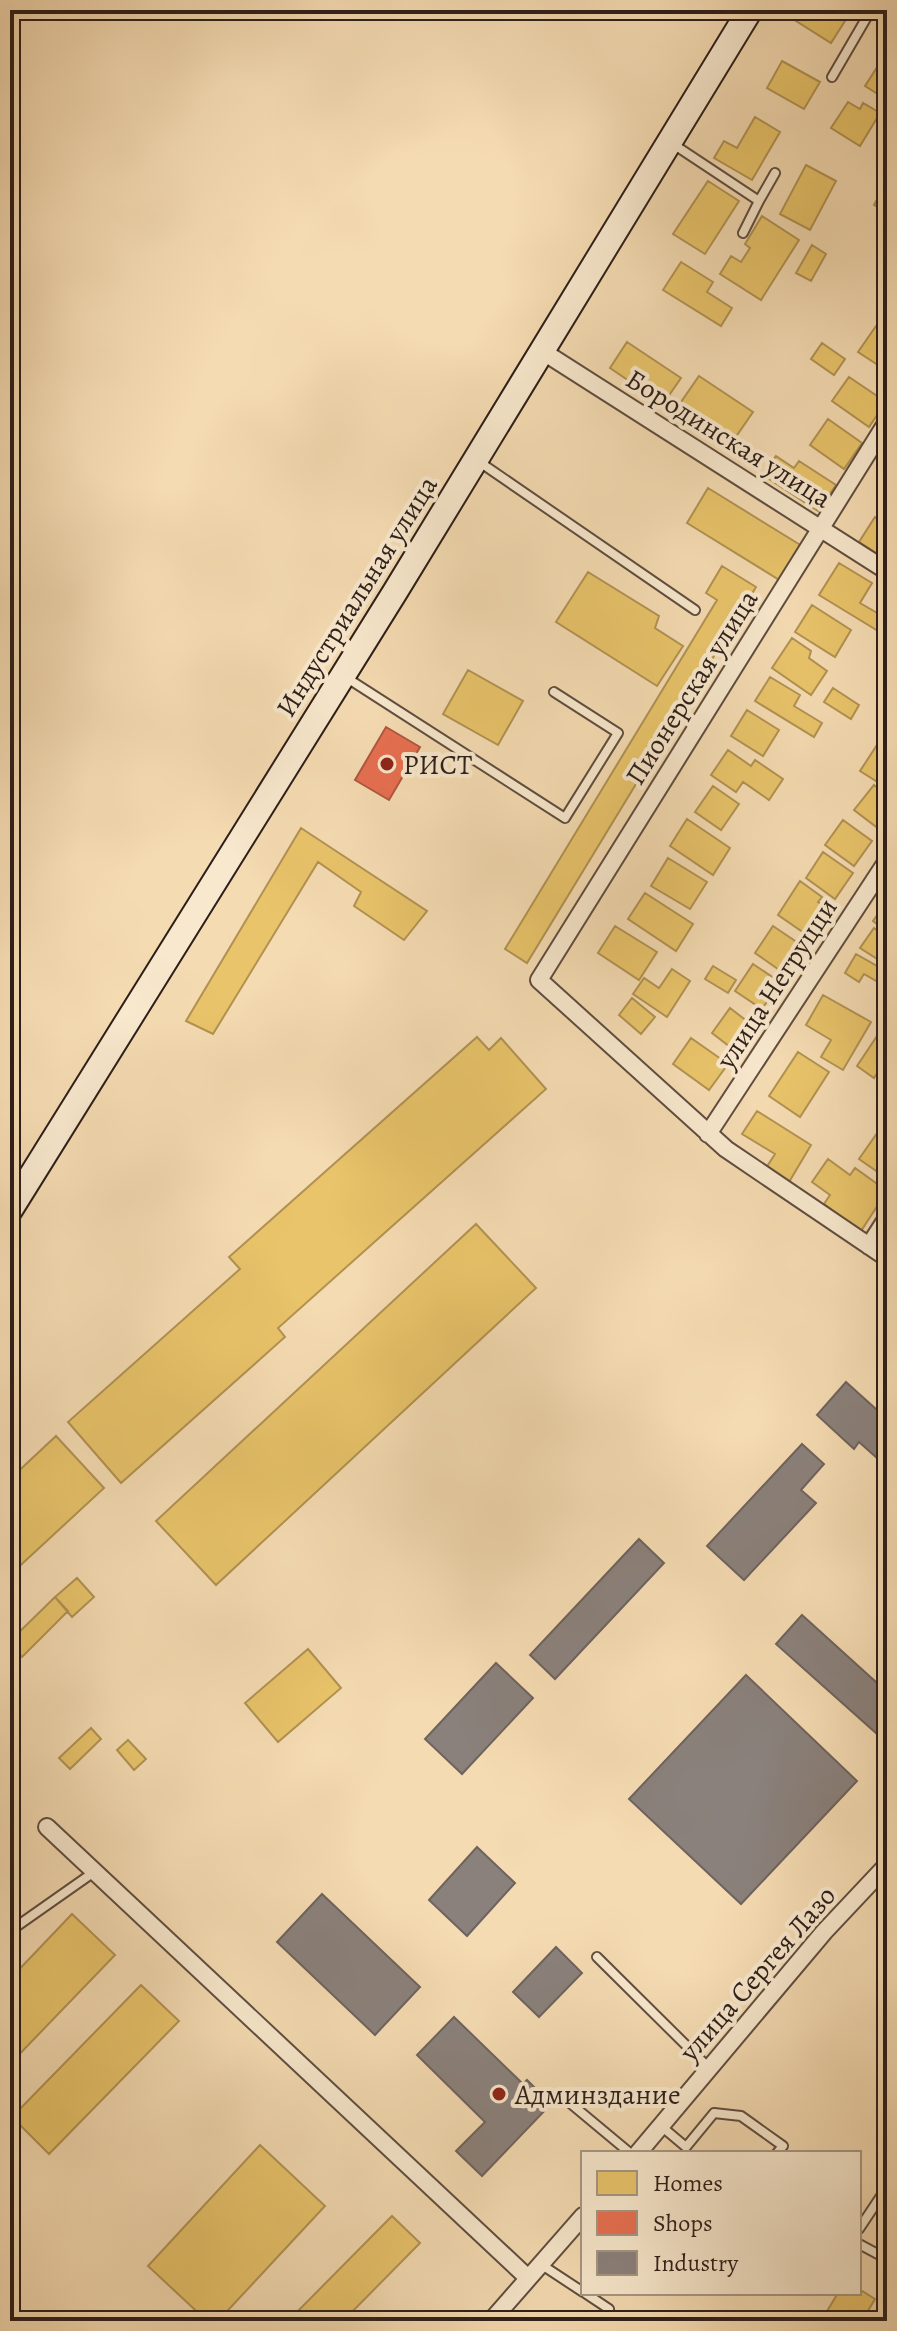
<svg xmlns="http://www.w3.org/2000/svg" width="897" height="2331" font-family="Alegreya,serif">
<rect width="100%" height="100%" fill="#f5dbb2"/>
<filter id="stains"><feTurbulence type="fractalNoise" baseFrequency=".0025" numOctaves="4"/><feColorMatrix values="0 0 0 0 .2 0 0 0 0 .09 0 0 0 0 .02 0 0 0 .5 -.17"/></filter>
<radialGradient id="worn" r=".72"><stop offset=".6" stop-color="#630" stop-opacity="0"/><stop offset="1" stop-color="#630" stop-opacity=".3"/></radialGradient>
<path fill="#e9c46a" stroke="#b19252" stroke-width="2" d="M803 10H845L850 13 831 43 796 21Z
M883 58 887 61V100L865 86Z
M782 61 820 82 804 109 767 88Z
M848 102 860 109 863 103 880 113 860 146 831 128Z
M755 117 780 132 752 180 714 158 724 141 737 148Z
M806 165 836 181 810 230 780 214Z
M708 181 739 201 705 254 673 234Z
M883 189 887 192V213L874 205Z
M762 216 799 240 761 300 720 274 731 256 741 262 750 248 745 244Z
M812 245 826 254 811 281 796 273Z
M681 262 713 282 707 292 732 308 721 326 663 290Z
M887 296V320L877 313Z
M876 326 887 333V371L858 352Z
M627 342 681 378 663 404 610 368Z
M822 343 845 359 834 375 811 359Z
M699 376 753 412 735 438 681 402Z
M849 377 886 402 869 427 832 401Z
M828 419 862 443 844 469 810 445Z
M776 456 794 468 799 461 836 485 818 511 763 475Z
M708 488 802 546 781 581 687 523Z
M875 517 887 525V560L859 542Z
M839 563 872 583 860 603 886 618 878 631 819 595Z
M722 566 756 587 527 963 505 949 717 600 706 593Z
M588 572 659 616 655 628 683 646 657 686 556 622Z
M812 605 851 630 835 657 795 632Z
M792 638 811 651 809 658 827 671 811 695 772 668Z
M468 670 523 701 498 745 443 714Z
M770 677 800 695 794 706 822 723 814 737 755 701Z
M833 688 859 705 851 719 824 702Z
M747 710 779 730 763 756 731 736Z
M877 745 887 752V788L860 771Z
M728 750 751 766 755 760 783 779 769 800 743 782 736 792 711 775Z
M874 785 887 795V819L879 829 854 810Z
M713 786 739 804 721 830 695 812Z
M687 819 730 848 713 875 670 846Z
M843 820 872 841 854 866 825 845Z
M301 828 427 911 404 940 354 906 361 892 318 862 213 1034 186 1021Z
M823 852 853 873 835 899 806 878Z
M668 858 707 882 690 909 651 886Z
M800 881 822 897 818 902 829 910 810 937 778 915Z
M645 893 693 924 676 951 628 919Z
M882 908 887 912V932L873 921Z
M615 926 657 952 639 980 598 953Z
M773 926 804 947 785 974 755 953Z
M874 928 887 937 885 964 860 948Z
M856 954 884 970 878 982 864 974 859 982 845 973Z
M753 964 780 982 762 1009 735 991Z
M713 966 736 980 728 993 705 979Z
M672 969 690 981 667 1017 633 994 644 978 659 988Z
M823 995 871 1022 843 1070 821 1057 831 1040 806 1025Z
M632 998 655 1017 641 1034 619 1015Z
M730 1008 752 1025 734 1050 712 1033Z
M881 1030 887 1033V1058L874 1078 857 1066Z
M477 1037 489 1050 501 1038 546 1089 278 1328 285 1337 121 1483 68 1422 240 1269 229 1257Z
M691 1038 728 1064 709 1090 673 1064Z
M798 1052 829 1072 800 1117 769 1096Z
M757 1111 811 1145 789 1182 766 1168 775 1154 742 1134Z
M887 1119V1174L885 1177 859 1159Z
M828 1159 850 1175 855 1168 887 1191 861 1231 824 1204 830 1195 812 1182Z
M476 1224 536 1288 216 1585 156 1521Z
M56 1436 104 1488 10 1575V1479Z
M77 1578 94 1597 72 1617 55 1597Z
M55 1597 68 1611 22 1657 10 1641Z
M308 1649 341 1688 278 1742 245 1703Z
M91 1728 101 1739 70 1769 59 1758Z
M128 1740 146 1759 134 1770 117 1750Z
M72 1914 115 1955 10 2064V1979Z
M141 1985 179 2021 49 2154 12 2117Z
M260 2145 325 2206 218 2321H207L148 2266Z
M392 2216 420 2243 343 2321H288Z
M859 2289 875 2299 862 2321H821L838 2293H859Z"/>
<path fill="#e76f51" stroke="#af5740" stroke-width="2" d="M386 727 420 747 389 800 355 780Z"/>
<path fill="#8a817c" stroke="#6e635e" stroke-width="2" d="M846 1382 887 1419V1467L859 1442 854 1449 817 1415Z
M802 1444 824 1464 801 1490 816 1503 744 1580 707 1546Z
M639 1539 664 1563 555 1679 530 1655Z
M802 1615 887 1692 886 1742 776 1644Z
M496 1663 533 1698 462 1774 425 1739Z
M746 1675 857 1781 741 1904 629 1799Z
M477 1847 515 1883 467 1936 429 1900Z
M322 1894 420 1987 375 2035 277 1942Z
M556 1947 582 1973 539 2017 513 1992Z
M454 2017 523 2084 527 2080 551 2104 482 2176 456 2151 485 2122 417 2055Z"/>
<g fill="none" stroke-linecap="round" stroke-linejoin="round">
<defs>
<path id="service" d="M832 77 871 10
M673 144 759 201 775 173
M743 233 759 201
M478 461 695 610
M347 678 565 818 618 733 554 692
M10 1931 94 1872
M597 1957 709 2068
M564 2098 630 2153
M661 2126 686 2147 714 2113 741 2116 783 2146 777 2153
M859 2229 887 2187
M859 2244 887 2259
M542 2265 583 2292
M585 2293 609 2309"/>
<path id="minor" d="M542 351 887 571
M887 422 539 980 726 1149 887 1258
M708 1134 887 861
M869 1246 887 1218
M47 1827 528 2278
M638 2153 824 1932 887 1865
M491 2321 583 2216"/>
<path id="secondary" d="M10 1210 395 592 750 10"/>
</defs>
<use href="#service" stroke="#5f4d3f" stroke-width="12"/>
<use href="#minor" stroke="#5f4d3f" stroke-width="20"/>
<use href="#secondary" stroke="#2d1e19" stroke-width="28"/>
<use href="#service" stroke="#f8e8cd" stroke-width="8"/>
<use href="#minor" stroke="#f8e8cd" stroke-width="16"/>
<use href="#secondary" stroke="#f8e8cd" stroke-width="24"/>
</g>
<g fill="#8f2418" stroke="#f8e8cd" stroke-width="3">
<circle cx="387" cy="764" r="8"/>
<circle cx="499" cy="2094" r="8"/>
</g>
<g text-anchor="middle" stroke-width="8" stroke-linejoin="round" paint-order="stroke">
<g font-size="28" fill="#2d1e19" stroke="#f8e8cd">
<text transform="translate(729 438) rotate(32)" y="10">Бородинская улица</text>
<text transform="translate(356 596) rotate(-58)" y="10">Индустриальная улица</text>
<text transform="translate(691 687) rotate(-58)" y="10">Пионерская улица</text>
<text transform="translate(776 983) rotate(-57)" y="10">улица Негруцци</text>
<text transform="translate(757 1973) rotate(-49)" y="10">улица Сергея Лазо</text>
</g>
<g font-size="28" fill="#2d1e19" stroke="#f8e8cd" text-anchor="start">
<text x="403" y="774">РИСТ</text>
<text x="515" y="2104">Админздание</text>
</g>
</g>
<rect width="897" height="2331" fill="none" stroke="#f5dbb2" stroke-width="40"/>
<rect x="12" y="12" width="873" height="2307" fill="none" stroke="#2d1e19" stroke-width="4"/>
<rect x="20" y="20" width="857" height="2291" fill="none" stroke="#2d1e19" stroke-width="2"/>
<rect x="581" y="2151" width="280" height="144" fill="#f8e8cd" stroke="#a79785" stroke-width="2"/>
<rect x="597" y="2171" width="40" height="24" fill="#e9c46a" stroke="#a79785" stroke-width="2"/>
<text x="653" y="2191" font-size="24" fill="#2d1e19">Homes</text>
<rect x="597" y="2211" width="40" height="24" fill="#e76f51" stroke="#a79785" stroke-width="2"/>
<text x="653" y="2231" font-size="24" fill="#2d1e19">Shops</text>
<rect x="597" y="2251" width="40" height="24" fill="#8a817c" stroke="#a79785" stroke-width="2"/>
<text x="653" y="2271" font-size="24" fill="#2d1e19">Industry</text>
<rect width="100%" height="100%" filter="url(#stains)"/>
<rect width="100%" height="100%" fill="url(#worn)"/>
</svg>
